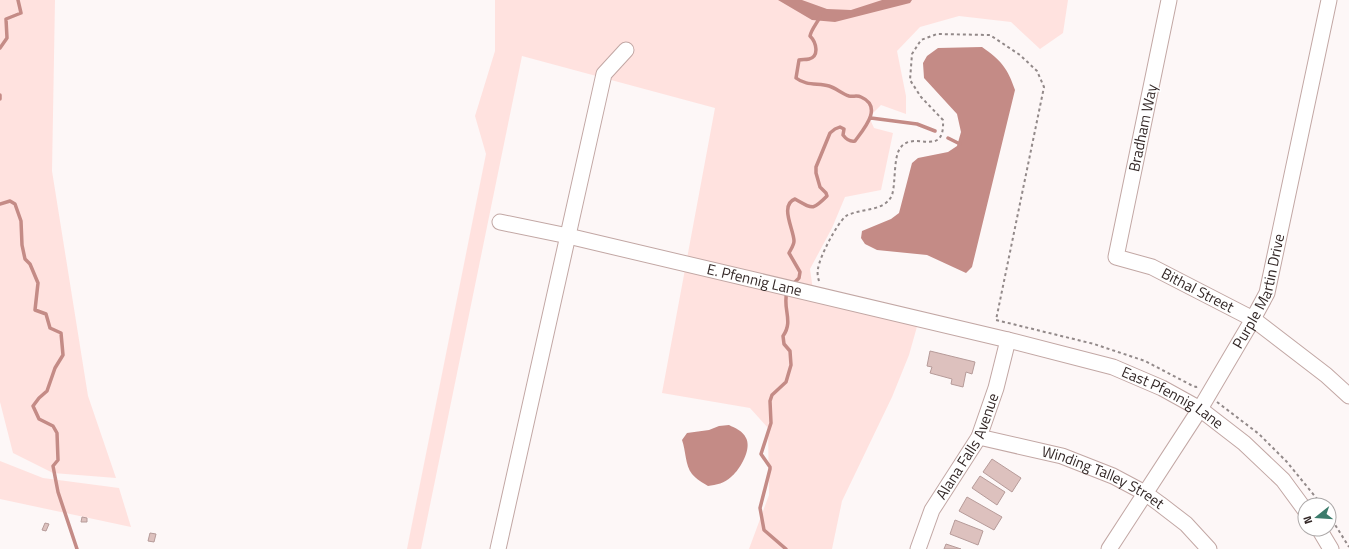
<svg xmlns="http://www.w3.org/2000/svg" width="1349" height="549" font-family="'Titillium Web',sans-serif">
<rect width="100%" height="100%" fill="#fdf7f7"/>
<path fill="#ffe2df" d="M0 0H55L52 171 88 396 116 478 53 473 13 453 0 402Z
M495 0H1068L1063 33 1040 49 1011 22 959 16 920 27 897 51 906 96V114L881 105 869 117 874 128 893 133 881 190 845 197 832 228 810 269 813 290 918 323 909 355 892 397 842 501 832 549H749L769 495 768 428 750 408 662 393 715 108 522 56 421 549H407L486 154 475 116 495 51Z
M0 461 43 478 119 488 131 527 0 499Z"/>
<path fill="#c48b86" d="M778 0H802L827 9 851 10 882 0H912L910 3 835 22 812 20Z
M982 47C1001 60 1008 69 1015 90L972 267 966 273 927 255 877 250 865 244 861 238 862 231 891 219 899 213 912 163 918 158 948 152 957 146 961 132 957 114 924 78 923 63 927 56 938 48Z
M729 425C735 428 743 431 746 438 752 449 740 470 731 477 725 483 716 485 708 486 703 483 696 479 692 474 685 465 686 451 682 440L687 433 709 430 719 426Z"/>
<g fill="none" stroke-linecap="round" stroke-linejoin="round">
<path stroke="#c48b86" stroke-width="3.5" d="M0 48 7 38 6 19 21 13 18 0
M0 95V99
M871 118 917 124 935 131
M948 138 960 144
M0 204 10 201 15 204 21 221 22 245 25 259 30 264 38 283 35 310 46 314 50 328 61 333 63 355 55 368 47 391 39 398 33 406 39 419 53 426 57 433 58 460 53 466 58 492 77 549
M792 285 799 278 800 272 789 253C791 249 794 245 794 241 794 230 779 205 795 199 813 209 812 211 827 196L826 193 820 187 816 173V167L830 133 835 129 840 127 844 129 843 135C846 139 849 142 855 141 863 130 884 107 861 97 857 95 853 97 849 96 842 94 836 88 829 86 818 83 806 86 796 78L799 60C802 59 805 60 809 59 820 56 816 42 810 36 811 30 817 23 820 17
M786 549 764 530 760 508 770 469V467L761 454 771 423 770 401 772 395 786 382 791 365 790 351 784 344 783 336C794 321 782 308 787 292"/>
</g>
<path fill="#ddc1be" stroke="#b69b99" d="M930 351 975 362 972 374 966 372 963 387 951 384 952 379 930 373 932 367 927 366Z
M992 459 1021 478 1012 492 983 472Z
M980 476 1005 492 997 505 972 488Z
M967 497 1002 517 994 530 959 511Z
M82 517 87 518V522H81Z
M955 520 983 531 978 545 950 534Z
M45 523 49 524 46 531 42 530Z
M150 533 156 534 154 542 148 541Z
M946 544 961 549H944Z"/>
<g fill="none" stroke-linecap="round" stroke-linejoin="round">
<defs>
<g id="minor">
<path id="s1" d="M1169 0 1116 257 1152 267 1253 319 1326 375 1349 396"/>
<path id="s2" d="M500 222 568 236 1008 340 1113 367 1162 388 1200 409 1244 443 1283 480 1305 510"/>
<path id="s3" d="M979 437 1062 456 1113 476 1145 493 1160 504 1186 524 1209 549"/>
<path d="M1319 529 1331 549"/>
<path d="M498 549 604 74 626 50"/>
<path id="s4" d="M918 549 932 510 979 437 996 388 1008 340"/>
<path id="s5" d="M1109 549 1200 409 1253 319 1267 293 1329 0"/>
</g>
</defs>
<use href="#minor" stroke="#c2a7a4" stroke-width="17"/>
<path stroke="#928989" stroke-width="2" stroke-dasharray="3 3" stroke-linecap="butt" d="M819 281C818 278 817 273 818 269 819 258 837 223 846 216 860 208 885 212 892 195 896 183 893 156 901 147 915 130 945 159 943 120L921 97 910 80 912 54 921 40 937 34 990 35 1020 55 1037 71 1044 87 996 320 1094 344 1145 361 1191 385 1196 387 1199 386
M1217 402 1259 434 1287 462 1322 505
M1329 515 1349 547"/>
<use href="#minor" stroke="#fff" stroke-width="15"/>
</g>
<g text-anchor="middle" stroke-width="3" stroke-linejoin="round" paint-order="stroke">
<g font-size="15" fill="#332827" stroke="#fff">
<text transform="translate(1143 128) rotate(-78)" y="5">Bradham Way</text>
<text dy="5" stroke="none"><textPath href="#s2" startOffset="261">E. Pfennig Lane</textPath></text>
<text dy="5" stroke="none"><textPath href="#s1" startOffset="351">Bithal Street</textPath></text>
<text dy="5" stroke="none"><textPath href="#s5" startOffset="300">Purple Martin Drive</textPath></text>
<text dy="5" stroke="none"><textPath href="#s2" startOffset="697">East Pfennig Lane</textPath></text>
<text dy="5" stroke="none"><textPath href="#s4" startOffset="115">Alana Falls Avenue</textPath></text>
<text dy="5" stroke="none"><textPath href="#s3" startOffset="131">Winding Talley Street</textPath></text>
</g>
</g>
<g transform="translate(1317 517) rotate(253)"><circle r="19" fill="#ffffff" stroke="#ada9a9"/>
<path d="M0-3L7 15L0 10L-7 15Z" fill="#3c7c6c"/>
<text y="-6" font-size="11" font-weight="bold" text-anchor="middle" fill="#332827">N</text>
</g>
</svg>
